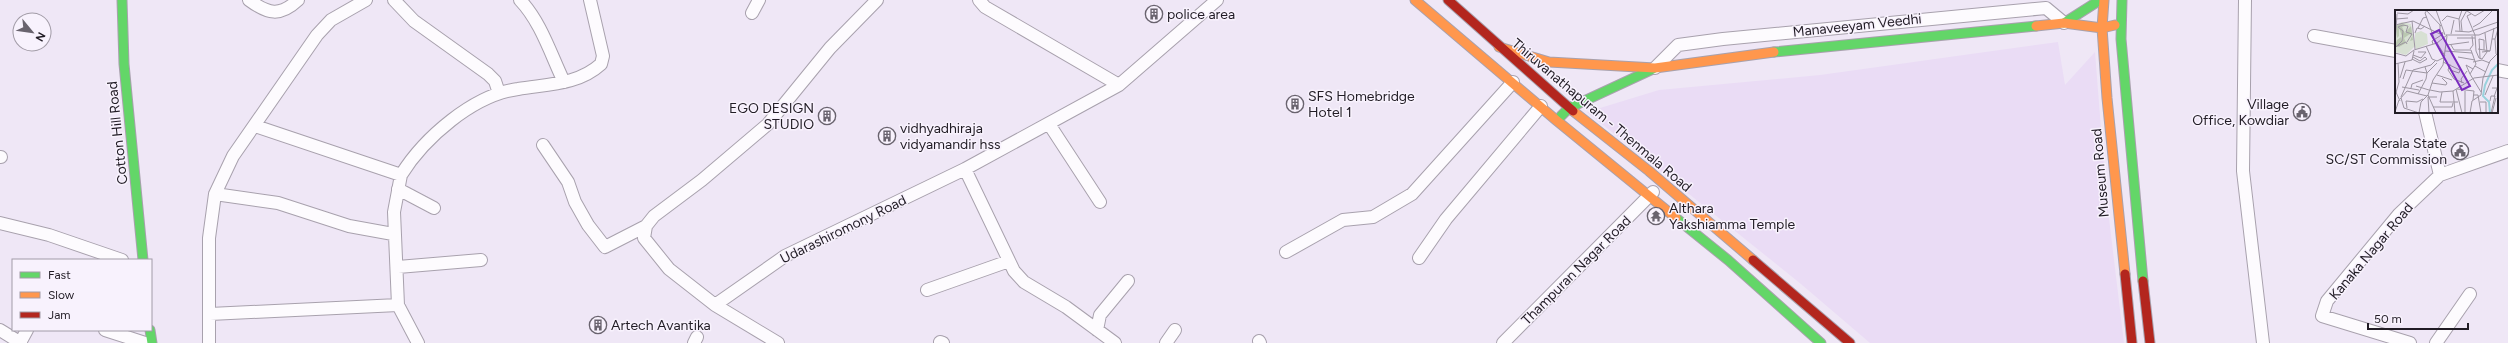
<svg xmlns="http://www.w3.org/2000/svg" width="2508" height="343" font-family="Figtree,sans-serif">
<rect width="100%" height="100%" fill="#efe7f6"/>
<path fill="#eadcf5" d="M2058 42 2065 85 2095 52 2106 193 2124 343H1870L1801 284 1587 112 1659 90 1820 75Z"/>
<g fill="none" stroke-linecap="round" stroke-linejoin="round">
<defs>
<path id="street" d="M249 0C268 14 280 17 298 0
M394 0 414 21 488 74 495 81 499 93
M520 0C541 22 551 55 564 82
M877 0 830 48 768 124 702 180 654 216 646 226 644 238 669 269 715 305 785 256 965 169 1119 85 1217 0
M979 0 985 7 1119 85
M2245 0 2243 171 2263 343
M752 13 759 0
M2314 36 2396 51
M1655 68 1678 45 1723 39 2046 8 2064 23
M2497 70 2508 72
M2425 112 2440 175
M1049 124 1100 202
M255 126 401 175 394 212 398 305 418 343
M543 145 568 182 575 202 588 225 605 247 646 226
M0 157H1
M965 169 1014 271 1024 282 1066 307 1115 343
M401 175C424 138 473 95 518 89 547 84 578 85 601 64L603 56 590 0
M398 189 434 208
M215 194 278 203 349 226 393 234
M0 223 49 235 122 260
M1286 252 1343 220 1373 217 1412 194 1513 82
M1419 258 1446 219 1541 106
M398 267 481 260
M927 290 1009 261
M715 305 778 343
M210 314 398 305
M0 330 21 343
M105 330 145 343
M1097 330 1100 315 1128 281
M21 341 27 330
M1259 341 1260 343
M940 342 943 343
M209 343V238L215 194 233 156 317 35 331 20 366 0
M694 343 697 337
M1166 343 1175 330
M1503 343 1653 192
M2410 343 2322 316 2327 301 2399 214 2440 175 2508 151
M2436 343 2470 294"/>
<path id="fast" d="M122 0 124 64 143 260
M2122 0 2121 39 2143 281
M2064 23 2100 0
M1774 52 2036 26
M1561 116 1569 108 1653 69
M1676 218 1728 260 1821 343
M150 330 152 343"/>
<path id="slow" d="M1415 0 1556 120 1676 218
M2104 0 2102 28 2107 98 2125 274
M2036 26 2064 23 2102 28 2115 25
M1499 47 1549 62 1655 68 1774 52
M1573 111 1649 171 1753 260"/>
<path id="jam" d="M1448 0 1573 111
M1753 260 1850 343
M2125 274 2132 343
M2143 281 2150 343"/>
</defs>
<use href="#street" stroke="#a8a1ad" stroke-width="14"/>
<use href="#fast" stroke="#a8a1ad" stroke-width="11"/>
<use href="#slow" stroke="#a8a1ad" stroke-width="11"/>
<use href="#jam" stroke="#a8a1ad" stroke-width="11"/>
<use href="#street" stroke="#fdfbfe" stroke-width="12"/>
<use href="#fast" stroke="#63d668" stroke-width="9"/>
<use href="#slow" stroke="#ff974d" stroke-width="9"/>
<use href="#jam" stroke="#b3261e" stroke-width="9"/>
</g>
<defs>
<symbol id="building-ring" viewBox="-11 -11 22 22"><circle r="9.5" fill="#f8f2fd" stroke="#69636e" stroke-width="1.5"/><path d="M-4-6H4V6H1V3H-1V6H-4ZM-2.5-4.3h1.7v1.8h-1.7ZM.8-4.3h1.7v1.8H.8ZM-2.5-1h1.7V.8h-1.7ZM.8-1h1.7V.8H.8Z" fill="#69636e"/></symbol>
<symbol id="civic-ring" viewBox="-11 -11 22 22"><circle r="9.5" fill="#f8f2fd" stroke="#69636e" stroke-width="1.5"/><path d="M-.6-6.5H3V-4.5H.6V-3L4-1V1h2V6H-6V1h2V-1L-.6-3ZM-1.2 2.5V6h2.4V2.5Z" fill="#69636e"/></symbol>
<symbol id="temple-ring" viewBox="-11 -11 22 22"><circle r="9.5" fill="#f8f2fd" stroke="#69636e" stroke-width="1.5"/><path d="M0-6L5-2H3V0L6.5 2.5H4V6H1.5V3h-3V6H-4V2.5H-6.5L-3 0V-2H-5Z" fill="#69636e"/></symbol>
</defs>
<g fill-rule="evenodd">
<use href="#building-ring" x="1144" y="4" width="20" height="20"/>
<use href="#building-ring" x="1285" y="94" width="20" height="20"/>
<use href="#civic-ring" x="2292" y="102" width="20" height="20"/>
<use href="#building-ring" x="817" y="106" width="20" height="20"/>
<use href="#building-ring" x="877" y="126" width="20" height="20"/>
<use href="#civic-ring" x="2450" y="141" width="20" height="20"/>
<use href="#temple-ring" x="1646" y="206" width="20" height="20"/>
<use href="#building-ring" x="588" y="315" width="20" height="20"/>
</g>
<g text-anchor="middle" stroke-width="3" stroke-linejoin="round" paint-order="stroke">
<g font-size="14" fill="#211c25" stroke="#f8f2fd" text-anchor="start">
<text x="1167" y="19">police area</text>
<text x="1308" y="101">SFS Homebridge<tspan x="1308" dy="16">Hotel 1</tspan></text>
<text x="2289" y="109" text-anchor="end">Village<tspan x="2289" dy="16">Office, Kowdiar</tspan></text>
<text x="814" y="113" text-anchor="end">EGO DESIGN<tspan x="814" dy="16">STUDIO</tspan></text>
<text x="900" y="133">vidhyadhiraja<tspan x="900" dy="16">vidyamandir hss</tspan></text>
<text x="2447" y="148" text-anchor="end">Kerala State<tspan x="2447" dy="16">SC/ST Commission</tspan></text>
<text x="1669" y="213">Althara<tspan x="1669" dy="16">Yakshiamma Temple</tspan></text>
<text x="611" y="330">Artech Avantika</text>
</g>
<g font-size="14" fill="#211c25" stroke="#f8f2fd">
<text transform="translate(1857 25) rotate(-6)" y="5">Manaveeyam Veedhi</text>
<text transform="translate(1602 115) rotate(40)" y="5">Thiruvanathapuram - Thenmala Road</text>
<text transform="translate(117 133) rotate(-96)" y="5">Cotton Hill Road</text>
<text transform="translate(2100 173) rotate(-95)" y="5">Museum Road</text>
<text transform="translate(843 229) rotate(-26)" y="5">Udarashiromony Road</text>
<text transform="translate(2371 251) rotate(-50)" y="5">Kanaka Nagar Road</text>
<text transform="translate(1576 270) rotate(-45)" y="5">Thampuran Nagar Road</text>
</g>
</g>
<g transform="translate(2395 10)">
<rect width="103" height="103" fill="#efe7f6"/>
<path d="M7 12 16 14 20 36V23L26 21 32 24 33 34 21 39 20 36 11 45 0 42 1 15Z" fill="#d7e0d3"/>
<path d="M5 14 12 15 7 17 10 23 16 16 18 30 15 31 17 26 15 24 9 28 11 33 4 37 0 36 2 30 6 27V33L7 26 4 18V26L2 28 1 16Z" fill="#bac8b1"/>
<path fill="none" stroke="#99d1dc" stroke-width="2" d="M95 103 94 92 88 86 90 75 97 60 103 54"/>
<path fill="none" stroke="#9d96a2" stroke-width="1" d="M31 0 46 16M32 0 30 3 39 28M41 0 50 25M72 1 80 6 90 0M2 3 13 4 19 0M76 4 72 6 80 25M1 9 13 8M64 9 65 21M17 11 20 39M47 11 52 6 64 9 67 0M0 15 18 11 45 24V15M78 17 85 13 98 0M23 18 28 8 32 7M99 18 97 29H100M60 21 74 22 103 12M67 21 66 11 72 0M20 23 22 18 26 19 30 16M56 24 59 10M51 25H84L103 17M80 25 81 41 84 48 87 49 92 42 90 23M62 28H80M42 33 50 46M0 34 2 4M38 34 37 31 48 24 47 22M52 35 74 32M56 35 59 40H76L81 54 75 64 86 82M31 36 37 49 42 51 48 48M0 37 11 32 12 34M0 38 7 31 8 21 3 17 8 15 13 16 11 22 17 24 12 32M75 39 78 35 77 26M83 39 95 41 87 42M50 41 77 43M95 41 97 29M0 43 11 46 19 40 42 33 52 25M101 44 100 29 103 19M18 45 26 48 31 42H23M63 47 80 50M85 48 84 29 89 30V40M17 49 25 53 32 49 30 47 25 51 18 47M48 52 65 60 64 63 55 60M78 52 87 50 95 53M0 54 17 50 19 41M55 54 53 60 59 69 69 73M80 56 91 62M30 57 32 63 42 53M75 64 71 55 78 59M42 65 57 70M5 68 10 52M8 69 11 60 32 63 31 69 23 84M37 73 51 75 52 73 47 68M67 73 66 69 72 61M21 76 34 80M7 77 24 80M16 78 17 74 28 70M97 78H102L99 87M61 79 67 103M62 79 79 81 78 90M0 80 5 91M35 80 45 82 58 81 79 68 103 65M58 81 60 102M47 82 45 92H63M33 85 41 103M79 85H83L86 103M90 85 98 66M0 86 4 72 3 53M6 87 18 60 36 55 40 51M6 88 9 98 24 103M5 89 12 81 32 86M95 91 96 86H100L96 103M85 92H91V103M38 97H57L58 93M12 98 11 91 22 92 28 89M0 102 4 90M24 103 26 92 33 85 38 70 48 55 52 26M34 103 33 87H42M70 103V81M75 103 77 91 86 85 88 68 95 51 103 43M97 103 101 88"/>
<path fill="#7b2cbf" fill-opacity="0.15" stroke="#7b2cbf" stroke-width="2" d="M44 20 75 76 67 80 36 24Z"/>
<rect width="103" height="103" fill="none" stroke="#211c25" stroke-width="2"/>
</g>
<rect x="12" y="259" width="140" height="72" fill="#f8f2fd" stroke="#a29ca7"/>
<rect x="20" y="272" width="20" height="6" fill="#63d668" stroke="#a29ca7"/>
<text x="48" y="279" font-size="12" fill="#211c25">Fast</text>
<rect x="20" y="292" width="20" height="6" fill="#ff974d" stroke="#a29ca7"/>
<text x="48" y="299" font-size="12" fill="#211c25">Slow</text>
<rect x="20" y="312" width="20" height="6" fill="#b3261e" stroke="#a29ca7"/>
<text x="48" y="319" font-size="12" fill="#211c25">Jam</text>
<g transform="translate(32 32) rotate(119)"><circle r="19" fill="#f8f2fd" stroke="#a29ca7"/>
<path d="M0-3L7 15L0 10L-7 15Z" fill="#69636e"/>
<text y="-6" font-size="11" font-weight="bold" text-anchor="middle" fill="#211c25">N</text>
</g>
<path d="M2368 323v6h100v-6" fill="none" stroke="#211c25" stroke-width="2"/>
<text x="2374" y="323" font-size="12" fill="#211c25" stroke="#f8f2fd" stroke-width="3" paint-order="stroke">50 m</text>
</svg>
